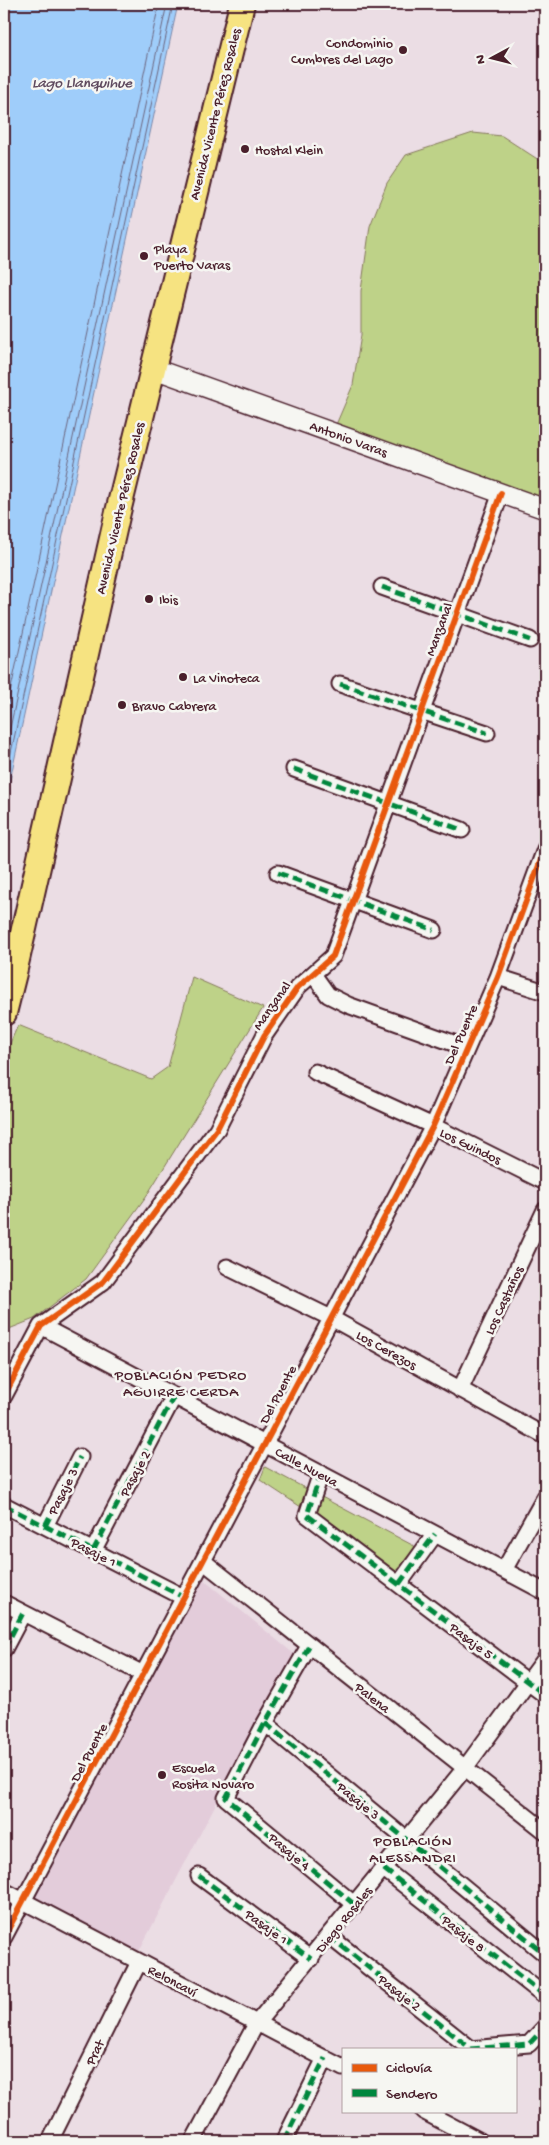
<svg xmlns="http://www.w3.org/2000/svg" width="549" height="2145" font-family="'Gochi Hand',sans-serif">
<rect width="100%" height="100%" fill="#ebdde4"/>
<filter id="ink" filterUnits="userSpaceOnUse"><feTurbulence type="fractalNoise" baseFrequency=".02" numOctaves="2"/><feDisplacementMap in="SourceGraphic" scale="10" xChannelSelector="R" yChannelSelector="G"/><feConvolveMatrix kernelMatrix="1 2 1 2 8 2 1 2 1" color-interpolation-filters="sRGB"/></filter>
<g filter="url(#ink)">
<path fill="#e3ccda" d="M199 1576 294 1654 138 1953 27 1896Z"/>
<path fill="#bed288" stroke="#84785a" d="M473 133 502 136 545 164V499L335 427 353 385 361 335V291L370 226 387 183 406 155Z
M192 977 263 1008 147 1195 86 1279 34 1319 4 1331V1117L8 1108 4 1100V1057L18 1025 151 1079 168 1067Z
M265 1467 416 1547 393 1574 301 1507 260 1480Z"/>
<path fill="#9fcdfa" stroke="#7d87a7" d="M4 4H178L4 808Z"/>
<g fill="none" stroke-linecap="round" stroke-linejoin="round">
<path stroke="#6c657e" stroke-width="1" d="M4 721 159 4
M4 756 167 4
M4 785 173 4"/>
<defs>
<path id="minor" d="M382 587 530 640
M340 684 487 733
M294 769 462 830
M278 873 434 930
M313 974 328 995 348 1005 467 1048
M498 977 545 992
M315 1072 433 1126 545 1182
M227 1267 331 1318 545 1436
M41 1326 545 1592
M460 1390 545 1210
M4 1396 41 1326 103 1282 217 1129 264 1036 298 987 333 956 501 493
M321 1473 307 1515 545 1695
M4 1505 183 1597
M45 1526 80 1457
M93 1551 174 1396
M203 1561 545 1831
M504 1570 545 1497
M399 1584 435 1534
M4 1603 143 1674
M309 1646 265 1723 226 1798 355 1905
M4 1649 23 1613
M265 1723 545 1954
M384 1869 545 1996
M199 1876 311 1959
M4 1891 343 2068
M329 1936 470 2048
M4 1937 433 1126 498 977 545 849
M470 2049 529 2044 545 2027
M423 2111 480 2141
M50 2141 139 1962
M193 2141 256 2024 465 1768 545 1659
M284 2141 325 2058"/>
<path id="tertiary" d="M152 368 545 509"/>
<path id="primary" d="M4 1013 14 973 118 512 242 4"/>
</defs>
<use href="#minor" stroke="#4a1f2b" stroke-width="19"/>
<use href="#tertiary" stroke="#4a1f2b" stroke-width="22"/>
<use href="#primary" stroke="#4a1f2b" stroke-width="28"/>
<use href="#minor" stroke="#f6f6f2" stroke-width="15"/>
<use href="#tertiary" stroke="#f6f6f2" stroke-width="19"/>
<use href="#primary" stroke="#f6e381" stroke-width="24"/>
<path stroke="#00873e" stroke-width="5" stroke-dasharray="10 5" stroke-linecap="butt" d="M382 587 530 640
M340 684 487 733
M294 769 462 830
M278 873 434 930
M321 1473 307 1515 545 1695
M4 1505 183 1597
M45 1526 80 1457
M93 1551 174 1396
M399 1584 435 1534
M309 1646 265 1723 226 1798 355 1905
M4 1649 23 1613
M265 1723 545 1954
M384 1869 545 1996
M199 1876 311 1959
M329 1936 470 2048
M470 2049 529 2044 545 2027
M424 2112V2111
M284 2141 325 2058"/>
<defs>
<path id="cycleway" d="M4 1396 41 1326 103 1282 217 1129 264 1036 298 987 333 956 501 493
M4 1937 433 1126 498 977 545 849"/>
</defs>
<use href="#cycleway" stroke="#f6f6f2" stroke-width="9"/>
<use href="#cycleway" stroke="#e8590c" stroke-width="6"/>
</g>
</g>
<g fill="#4a1f2b" stroke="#f6f6f2" stroke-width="2">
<circle cx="403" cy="50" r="5"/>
<circle cx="245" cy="149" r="5"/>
<circle cx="144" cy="256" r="5"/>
<circle cx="149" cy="599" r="5"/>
<circle cx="183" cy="677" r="5"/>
<circle cx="122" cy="705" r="5"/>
<circle cx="162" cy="1775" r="5"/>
</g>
<g text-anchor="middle" stroke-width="5" stroke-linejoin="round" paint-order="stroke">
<g font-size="14" fill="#4a1f2b" stroke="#f6f6f2" text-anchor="start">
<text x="393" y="47" text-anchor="end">Condominio<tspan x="393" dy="16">Cumbres del Lago</tspan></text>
<text x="255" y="154">Hostal Klein</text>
<text x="154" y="253">Playa<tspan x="154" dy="16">Puerto Varas</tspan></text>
<text x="159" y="604">Ibis</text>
<text x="193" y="682">La Vinoteca</text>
<text x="132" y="710">Bravo Cabrera</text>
<text x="172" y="1772">Escuela<tspan x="172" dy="16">Rosita Novaro</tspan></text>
</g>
<g font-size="14" fill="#4a1f2b" stroke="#f6f6f2">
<text transform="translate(214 114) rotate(-76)" y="5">Avenida Vicente Pérez Rosales</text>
<text transform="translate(349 438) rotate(20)" y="5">Antonio Varas</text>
<text transform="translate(119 508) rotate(-77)" y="5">Avenida Vicente Pérez Rosales</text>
<text transform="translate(438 629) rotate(-70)" y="5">Manzanal</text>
<text transform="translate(271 1005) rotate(-55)" y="5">Manzanal</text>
<text transform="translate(460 1034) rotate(-66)" y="5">Del Puente</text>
<text transform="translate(471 1145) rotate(26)" y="5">Los Guindos</text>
<text transform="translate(503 1300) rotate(-65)" y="5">Los Castaños</text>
<text transform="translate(387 1349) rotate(29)" y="5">Los Cerezos</text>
<text transform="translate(277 1394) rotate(-62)" y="5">Del Puente</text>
<text transform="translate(307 1466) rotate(28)" y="5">Calle Nueva</text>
<text transform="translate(134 1473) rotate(-62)" y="5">Pasaje 2</text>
<text transform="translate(62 1491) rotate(-63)" y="5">Pasaje 3</text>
<text transform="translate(94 1551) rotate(27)" y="5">Pasaje 1</text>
<text transform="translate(472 1640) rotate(37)" y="5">Pasaje 5</text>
<text transform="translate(373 1697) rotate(38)" y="5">Palena</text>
<text transform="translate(88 1752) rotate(-62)" y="5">Del Puente</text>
<text transform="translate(359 1800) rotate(39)" y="5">Pasaje 3</text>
<text transform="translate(290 1851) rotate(40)" y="5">Pasaje 4</text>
<text transform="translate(343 1919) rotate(-51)" y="5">Diego Rosales</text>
<text transform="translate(267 1926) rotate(36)" y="5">Pasaje 1</text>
<text transform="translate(464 1933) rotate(38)" y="5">Pasaje 8</text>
<text transform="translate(173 1980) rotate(28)" y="5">Reloncaví</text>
<text transform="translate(400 1992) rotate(38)" y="5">Pasaje 2</text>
<text transform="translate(94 2052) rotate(-64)" y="5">Prat</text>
</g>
<g font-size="15" font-style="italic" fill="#5f4a5f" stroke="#f6f6f2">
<text x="82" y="87">Lago Llanquihue</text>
</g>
<g font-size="15" letter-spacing="1" fill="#4a1f2b" stroke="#f6f6f2">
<text x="181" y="1379">POBLACIÓN PEDRO<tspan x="181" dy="17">AGUIRRE CERDA</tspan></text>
<text x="413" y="1845">POBLACIÓN<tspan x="413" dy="17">ALESSANDRI</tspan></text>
</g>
</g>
<rect width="549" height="2145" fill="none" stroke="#f6f6f2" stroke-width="20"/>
<rect x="10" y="10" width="529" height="2125" fill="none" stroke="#4a1f2b" stroke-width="2" filter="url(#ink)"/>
<rect x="342" y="2048" width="175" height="65" fill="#f6f6f2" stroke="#b1a0a2"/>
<rect x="352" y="2064" width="25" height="8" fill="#e8590c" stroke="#b1a0a2"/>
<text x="386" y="2072" font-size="15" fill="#4a1f2b">Ciclovía</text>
<rect x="352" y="2089" width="25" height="8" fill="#00873e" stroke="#b1a0a2"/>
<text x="386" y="2098" font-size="15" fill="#4a1f2b">Sendero</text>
<g transform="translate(492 58) rotate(263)" stroke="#f6f6f2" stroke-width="4" paint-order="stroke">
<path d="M0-4L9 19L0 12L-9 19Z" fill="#4a1f2b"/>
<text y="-8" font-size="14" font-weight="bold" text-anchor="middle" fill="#4a1f2b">N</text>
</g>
</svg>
